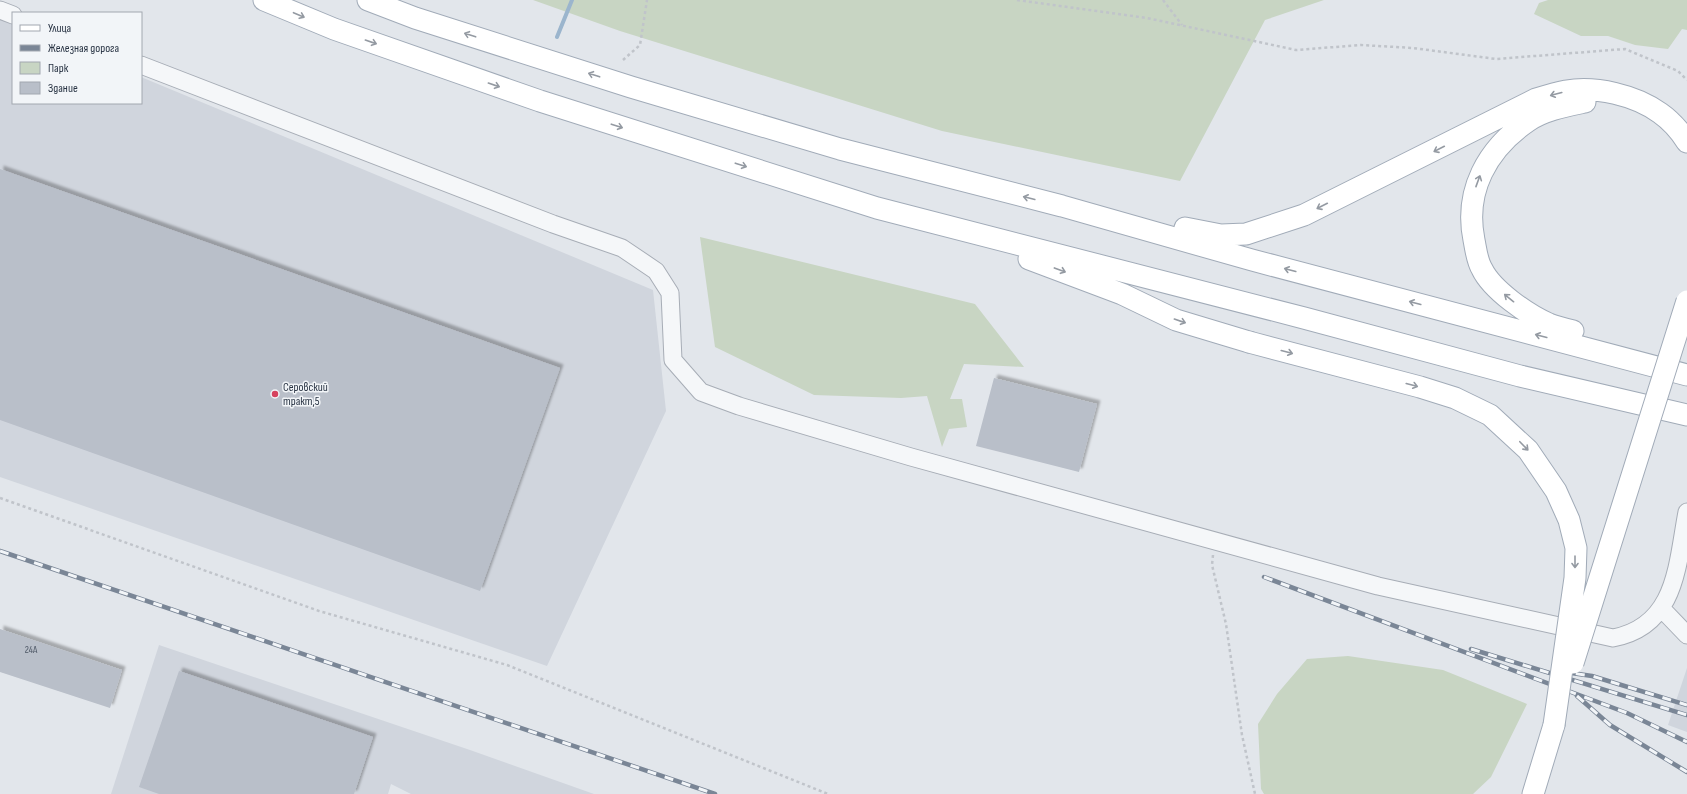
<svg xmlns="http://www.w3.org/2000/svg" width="1687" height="794" font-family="'Sofia Sans Condensed',sans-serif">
<defs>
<filter id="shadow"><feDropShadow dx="3.5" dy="-3.5" stdDeviation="1" flood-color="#0004"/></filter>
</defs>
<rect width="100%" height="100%" fill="#e2e6eb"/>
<path fill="#d0d5dd" d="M0 19 13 24V103H141V77L653 290 666 411 547 666 0 477Z
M159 645 470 750 594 794H411L391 784 388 794H111Z
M1687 668V732L1668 725Z"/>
<path fill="#c8d5c3" d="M533 0H1324L1265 20 1180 181 942 131 620 31Z
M1548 0H1687V30L1682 29 1668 49 1635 45 1608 36H1581L1534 14 1539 3Z
M700 237 975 304 1024 367 964 364 950 399H962L967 427 949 429 942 447 927 396 901 398 814 395 715 347Z
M1348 656 1443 670 1527 704 1491 777 1473 794H1264L1261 789 1258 724 1277 694 1307 659Z"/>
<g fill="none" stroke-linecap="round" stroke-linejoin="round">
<path stroke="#9bb5cd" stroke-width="4" d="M557 37 572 0"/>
</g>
<path fill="#b9bfc9" filter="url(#shadow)" d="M0 169 560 368 480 591 0 420Z
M994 378 1097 404 1079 472 976 446Z
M0 629 122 670 110 708 0 672Z
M179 671 373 737 354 794H159L139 787Z"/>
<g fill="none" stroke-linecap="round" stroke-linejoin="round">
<defs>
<path id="minor" d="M0 10 13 15
M141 65 553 224 622 248 656 271 670 293 673 360 701 392 739 406 911 457 1378 586 1613 638C1677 626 1677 564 1687 512
M1662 609 1687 635"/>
<path id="major" d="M264 0 334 29 540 101 877 208 1304 318 1520 376 1687 415
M368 0 415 18 631 87 840 149 1062 206 1252 260 1687 375
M1185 228 1221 235 1246 234 1304 215 1536 99C1546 96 1556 93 1566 91 1596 86 1635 95 1660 113 1670 120 1680 131 1687 142
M1029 259 1122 294 1176 320 1249 342
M1573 331C1565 329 1557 327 1549 324 1528 315 1492 290 1482 269 1477 261 1476 250 1474 240 1464 191 1487 149 1528 121 1544 110 1566 106 1585 102
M1533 794 1554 725"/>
</defs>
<use href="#minor" stroke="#a7adb6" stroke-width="19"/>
<use href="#major" stroke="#a1abb8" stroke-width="23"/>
<path stroke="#c0c4ca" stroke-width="2.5" stroke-dasharray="3 3" stroke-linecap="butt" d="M1017 0 1147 18 1296 50 1361 45 1413 48 1496 59 1625 49 1678 71 1687 80
M1163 0 1182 25
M623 60 640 45 647 0
M0 498 319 611 507 665 828 794
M1213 555 1212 565 1226 624 1242 735 1255 794"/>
<use href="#minor" stroke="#f5f7f9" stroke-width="17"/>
<use href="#major" stroke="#fff" stroke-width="21"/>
<defs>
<path id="rail" d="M0 551 715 794
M1264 577 1627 713 1687 742
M1471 649 1687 715
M1558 671 1592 676 1687 705
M1577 696 1610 725 1687 772"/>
</defs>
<use href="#rail" stroke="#7a8696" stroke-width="4.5"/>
<use href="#rail" stroke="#f2f5f8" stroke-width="3" stroke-dasharray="9" stroke-linecap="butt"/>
<defs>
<path id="major-bridge" d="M1249 342 1420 387 1455 398 1490 415 1528 450 1556 491 1569 520 1576 548 1575 578 1554 725
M1573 663 1687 301"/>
</defs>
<use href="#major-bridge" stroke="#a1abb8" stroke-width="23" stroke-linecap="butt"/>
<use href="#major-bridge" stroke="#fff" stroke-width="21"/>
</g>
<defs><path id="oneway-shaft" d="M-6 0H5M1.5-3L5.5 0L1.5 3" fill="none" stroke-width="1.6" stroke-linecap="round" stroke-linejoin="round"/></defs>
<g stroke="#949aa2">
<use href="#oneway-shaft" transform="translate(299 15) rotate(23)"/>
<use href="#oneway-shaft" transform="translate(470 35) rotate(-162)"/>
<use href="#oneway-shaft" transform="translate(371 42) rotate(19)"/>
<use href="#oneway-shaft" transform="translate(594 75) rotate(-162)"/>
<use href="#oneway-shaft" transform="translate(494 85) rotate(19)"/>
<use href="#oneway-shaft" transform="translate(1556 94) rotate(165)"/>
<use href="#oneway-shaft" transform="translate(617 126) rotate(18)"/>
<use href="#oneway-shaft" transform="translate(1439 149) rotate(153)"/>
<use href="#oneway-shaft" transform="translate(741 165) rotate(18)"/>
<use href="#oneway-shaft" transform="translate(1478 181) rotate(-70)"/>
<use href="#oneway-shaft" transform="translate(1029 198) rotate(-166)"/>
<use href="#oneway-shaft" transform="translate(1322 206) rotate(153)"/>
<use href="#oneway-shaft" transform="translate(1060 270) rotate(20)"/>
<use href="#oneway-shaft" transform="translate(1290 270) rotate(-165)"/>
<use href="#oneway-shaft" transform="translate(1509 298) rotate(-141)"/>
<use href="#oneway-shaft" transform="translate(1415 303) rotate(-165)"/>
<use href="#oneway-shaft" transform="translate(1180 321) rotate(19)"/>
<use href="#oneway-shaft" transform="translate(1541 336) rotate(-165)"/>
<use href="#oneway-shaft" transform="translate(1287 352) rotate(15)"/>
<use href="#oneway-shaft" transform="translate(1412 385) rotate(15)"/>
<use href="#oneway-shaft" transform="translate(1524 446) rotate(46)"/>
<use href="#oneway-shaft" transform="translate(1575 562) rotate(90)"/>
</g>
<circle fill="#d6415d" stroke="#f2f5f8" stroke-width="1.5" cx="275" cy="394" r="4"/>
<g text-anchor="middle" stroke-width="3" stroke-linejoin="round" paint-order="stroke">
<g font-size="10" fill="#4d5765">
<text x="31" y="653">24А</text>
</g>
<g font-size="12" fill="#293444" stroke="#f2f5f8" text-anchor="start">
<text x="283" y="391">Серовский<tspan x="283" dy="14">тракт,5</tspan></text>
</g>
</g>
<rect x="12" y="12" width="130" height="92" fill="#f2f5f8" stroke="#a2a8b0"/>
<rect x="20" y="25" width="20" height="6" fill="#ffffff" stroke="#a2a8b0"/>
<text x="48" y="32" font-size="12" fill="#293444">Улица</text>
<rect x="20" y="45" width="20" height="6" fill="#7a8696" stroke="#a2a8b0"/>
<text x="48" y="52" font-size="12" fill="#293444">Железная дорога</text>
<rect x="20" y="62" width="20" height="12" fill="#c8d5c3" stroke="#a2a8b0"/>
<text x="48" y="72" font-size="12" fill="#293444">Парк</text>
<rect x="20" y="82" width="20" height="12" fill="#b9bfc9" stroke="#a2a8b0"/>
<text x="48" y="92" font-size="12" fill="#293444">Здание</text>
</svg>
